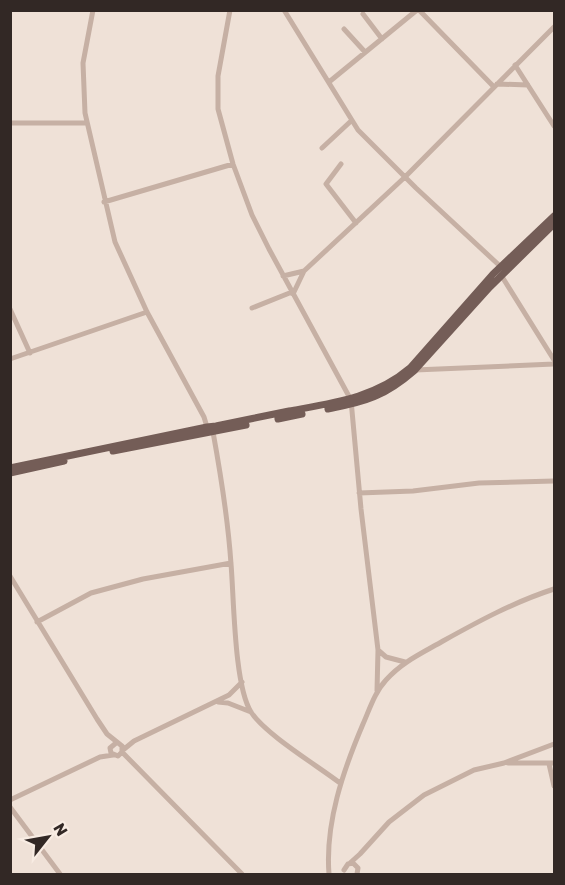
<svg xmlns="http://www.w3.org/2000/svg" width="565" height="885" font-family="Rubik,sans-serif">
<rect width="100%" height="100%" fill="#efe1d7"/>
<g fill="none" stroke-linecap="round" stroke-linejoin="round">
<path stroke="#c6b0a4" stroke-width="5" d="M93 10 83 63 85 113 115 242 147 312 204 417 207 427
M230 10 218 76V109L233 164 252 215 269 249 351 400 361 509 378 650 377 691
M284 10 358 130 416 188 501 267
M419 10 494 87
M363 14 382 39
M344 29 365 52
M515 65 554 126
M329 82 417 10
M497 84 528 85
M10 123H87
M322 148 351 121
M341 164 326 184 356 223
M104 202 233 164
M501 275 554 360
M283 276 304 271
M293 294 304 271 405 177 554 27
M252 308 292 292
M10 309 30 353
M10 359 147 312
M415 370 554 364
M213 432C221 476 228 519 231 564 234 598 234 685 251 712 265 734 318 766 340 783
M359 493 413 491 479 483 554 481
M10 576 97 719 107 734 122 746V752L118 756 111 753 110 748 116 743
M37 622 91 593 143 579 231 563
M378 650 386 657 405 662
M218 702 228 703 251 712
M123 750 134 741 229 695 242 682
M122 752 242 874
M508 763H554
M549 764 554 786
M10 800 100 757 113 755
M10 807 60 874
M350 863 360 854 389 822 424 795 474 770 504 763 554 744
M344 870 348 864 353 863 358 868 357 874
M329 874C325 823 343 771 363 724 370 708 375 692 386 680 402 662 422 653 443 641 479 621 514 602 554 589"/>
<path stroke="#745d57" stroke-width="7" d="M328 409C366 402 385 396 415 370L490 287 554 224
M278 419 302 414
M113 451 246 425
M10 468 207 427 216 426C240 421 265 416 289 411 333 403 375 398 410 368L493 274 554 216
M10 473 64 461"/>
</g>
<rect width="565" height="885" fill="none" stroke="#322825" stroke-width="24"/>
<g transform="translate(48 837) rotate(59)" stroke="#f8ece3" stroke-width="4.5" paint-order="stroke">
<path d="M0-4.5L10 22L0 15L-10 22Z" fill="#322825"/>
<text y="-9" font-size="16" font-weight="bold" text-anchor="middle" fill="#322825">N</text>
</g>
</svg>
